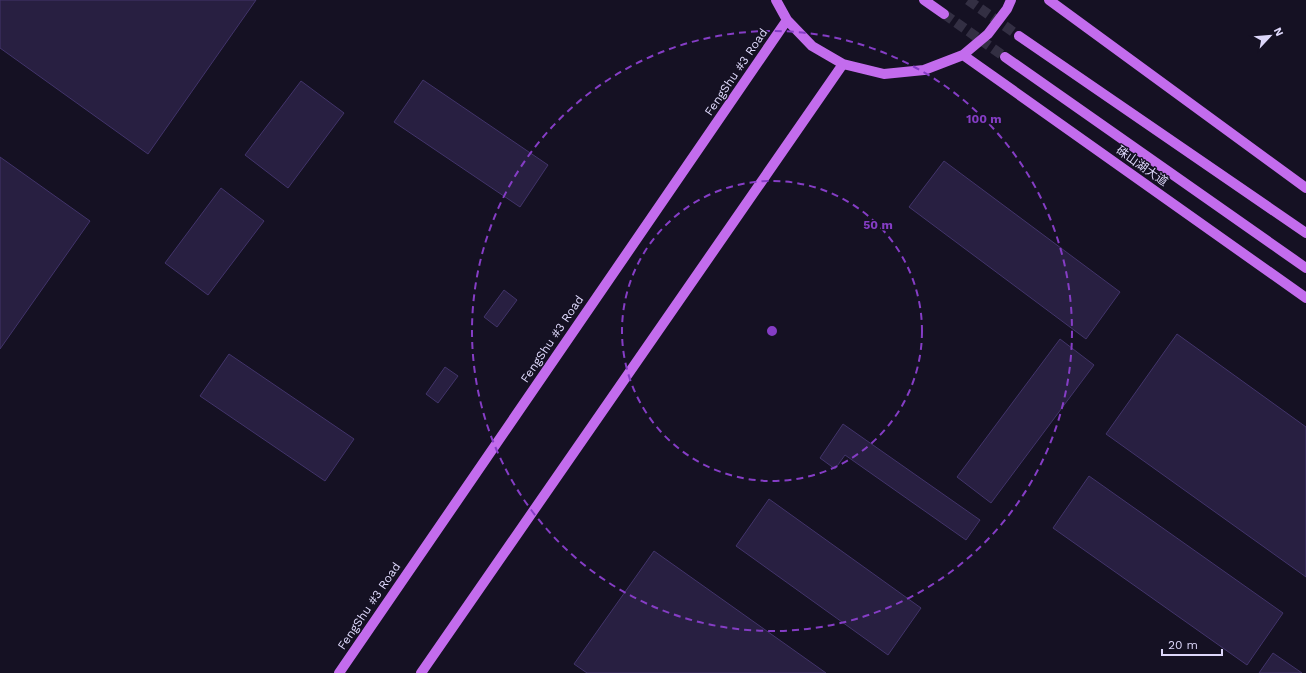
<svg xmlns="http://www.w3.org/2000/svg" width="1306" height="673" font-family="'Work Sans','Noto Sans SC',sans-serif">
<rect width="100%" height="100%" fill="#151123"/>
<path fill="#281f41" stroke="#42346a" d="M0 0H256L148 154 0 48Z
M423 80 548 165 520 207 394 122Z
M301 81 344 113 288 188 245 155Z
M0 157 90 221 0 349Z
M944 161 1120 292 1086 339 909 207Z
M221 188 264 221 208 295 165 263Z
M504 290 517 300 497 327 484 317Z
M1177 334 1306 427V577L1106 434Z
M1060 339 1094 365 991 503 957 477Z
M229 354 354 439 325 481 200 396Z
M445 367 458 376 438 403 426 394Z
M843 424 980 520 966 540 845 455 835 469 820 458Z
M1089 476 1283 613 1247 665 1053 528Z
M769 499 921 608 888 655 736 546Z
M654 551 826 673H587L574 664Z
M1273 653 1302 673H1259Z"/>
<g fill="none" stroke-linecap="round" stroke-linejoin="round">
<path stroke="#332f43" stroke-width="10" stroke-dasharray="10 5" stroke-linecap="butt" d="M968 0 1019 36
M944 14 1005 57"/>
<path stroke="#c36ced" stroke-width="10" d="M776 0 787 20 812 46 843 64 884 74 924 70 963 55 988 34 1007 9 1011 0
M924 0 944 14
M1049 0 1306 188
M1019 36 1306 233
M963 55 1306 298
M1005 57 1306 268
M339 673 787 20
M421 673 843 64"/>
</g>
<g fill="none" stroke="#853dc5" stroke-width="2" stroke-dasharray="7 5">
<circle cx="772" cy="331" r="150"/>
<circle cx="772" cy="331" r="300"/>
</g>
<g text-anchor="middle" stroke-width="3" stroke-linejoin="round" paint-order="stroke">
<g font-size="12" fill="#ddd7fa" stroke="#151123">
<text transform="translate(736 72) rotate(-56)" y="4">FengShu #3 Road</text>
<text transform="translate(1142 166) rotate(35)" y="4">硃山湖大道</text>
<text transform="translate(552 339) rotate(-56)" y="4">FengShu #3 Road</text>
<text transform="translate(369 606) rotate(-56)" y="4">FengShu #3 Road</text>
</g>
</g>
<circle cx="772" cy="331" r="6" fill="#853dc5" stroke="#151123" stroke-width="2"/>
<g font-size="12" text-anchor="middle" font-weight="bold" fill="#853dc5" stroke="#151123" stroke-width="3" stroke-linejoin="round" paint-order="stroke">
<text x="984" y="123">100 m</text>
<text x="878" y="229">50 m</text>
</g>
<g transform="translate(1270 36) rotate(64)" stroke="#151123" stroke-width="3" paint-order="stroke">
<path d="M0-3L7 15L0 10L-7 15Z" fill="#ddd7fa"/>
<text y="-6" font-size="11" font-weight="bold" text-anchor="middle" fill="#ddd7fa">N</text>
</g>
<path d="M1162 649v6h60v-6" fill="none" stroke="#ddd7fa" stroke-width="2"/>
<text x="1168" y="649" font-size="12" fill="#ddd7fa" stroke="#151123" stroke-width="3" paint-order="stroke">20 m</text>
</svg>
